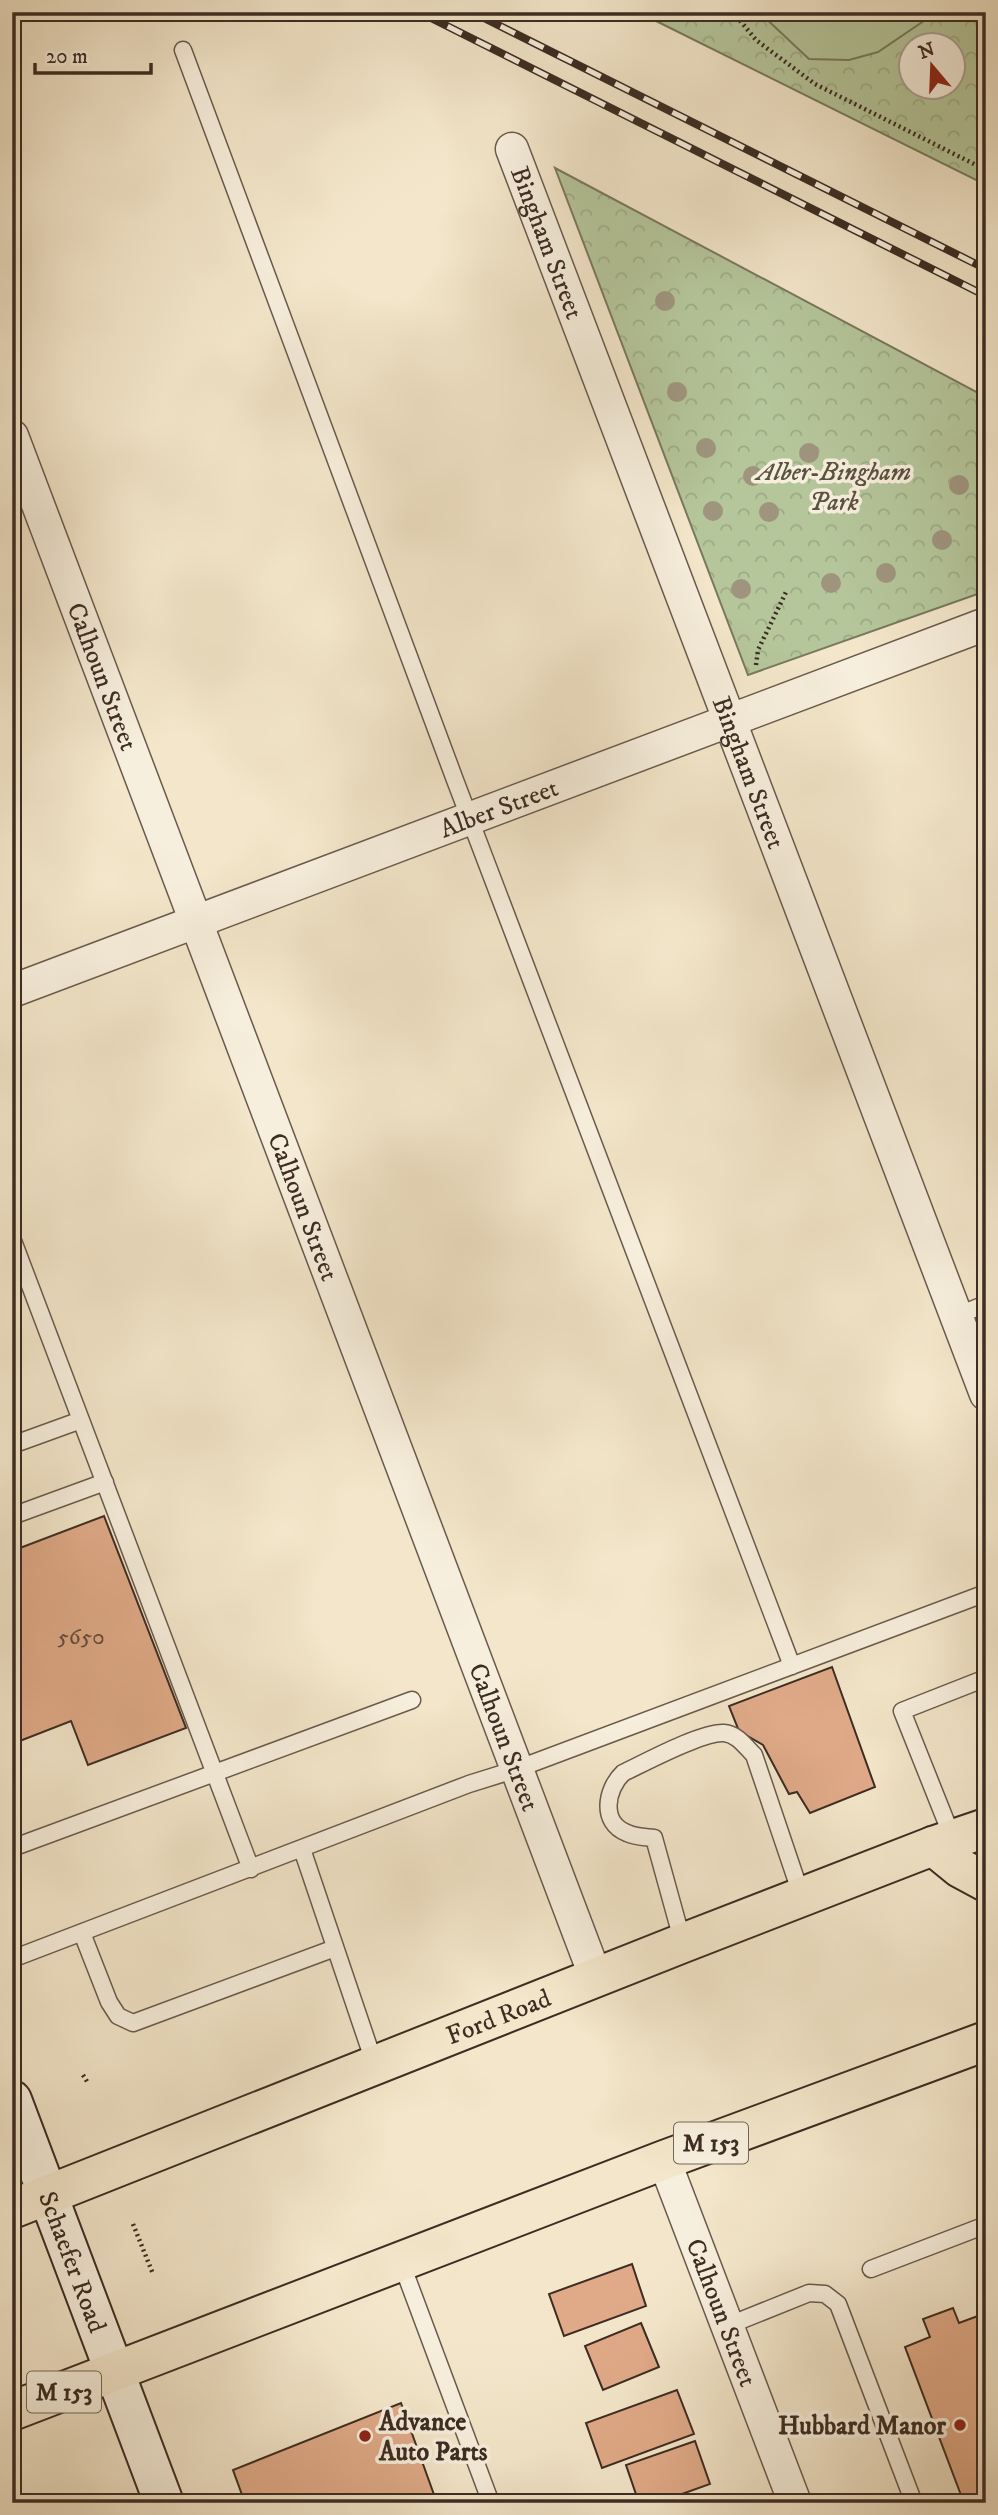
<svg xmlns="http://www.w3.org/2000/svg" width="998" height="2515" font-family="'IM FELL DW Pica',serif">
<defs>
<pattern id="forest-crowns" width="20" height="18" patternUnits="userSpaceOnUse" patternTransform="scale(1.75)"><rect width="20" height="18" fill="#b5c69b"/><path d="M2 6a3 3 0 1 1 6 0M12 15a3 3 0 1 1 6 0" fill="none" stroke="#9daa85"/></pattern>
</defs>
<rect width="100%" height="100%" fill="#f3e6ca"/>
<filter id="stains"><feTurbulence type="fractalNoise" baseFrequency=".00286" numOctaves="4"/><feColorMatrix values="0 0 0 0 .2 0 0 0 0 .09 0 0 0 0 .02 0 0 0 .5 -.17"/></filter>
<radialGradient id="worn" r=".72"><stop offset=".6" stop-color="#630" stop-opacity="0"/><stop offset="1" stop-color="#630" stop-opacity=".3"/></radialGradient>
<path fill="url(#forest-crowns)" stroke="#78795f" stroke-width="2" fill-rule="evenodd" d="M638 12H986V185ZM911 46H953V88H911Z
M555 168 986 397V591L748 675Z"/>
<path fill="#b5c69b" stroke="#78795f" stroke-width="2" d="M759 12H937L878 52 849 60 809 59Z"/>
<path fill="#e0aa88" stroke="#3c2c23" stroke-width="2" d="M104 1516 186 1728 88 1765 71 1721 12 1744V1551Z
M832 1667 875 1787 810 1813 797 1792 789 1794 763 1745 739 1731 729 1706Z
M632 2264 646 2306 564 2336 549 2294Z
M953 2308 959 2323 986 2313V2503H964L905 2347 930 2337 923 2319Z
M641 2323 659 2367 603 2390 585 2346Z
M677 2390 694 2434 602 2468 586 2423Z
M401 2403 437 2503H245L233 2470Z
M695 2441 710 2484 657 2503H639L626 2465Z"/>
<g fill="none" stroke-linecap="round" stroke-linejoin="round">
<defs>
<path id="service" d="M183 50 455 780 792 1666
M12 1238 251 1869
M956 1316 986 1304
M12 1445 81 1420
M12 1516 105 1482
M953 1839 902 1711 986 1678
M12 1848 412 1700
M302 1849 375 2065
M82 1933 109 2002 118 2016 133 2023 335 1948
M683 1943 654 1838C645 1837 635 1837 627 1833 600 1823 606 1789 623 1773 644 1763 703 1731 724 1733 737 1734 745 1746 754 1755L802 1897
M12 1959 469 1784 517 1769 986 1593
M401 2262 491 2503
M871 2269 986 2225
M727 2326 809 2293 825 2294 838 2304 914 2503"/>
<g id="minor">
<path id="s1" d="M512 149 986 1394"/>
<path id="s2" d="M12 436 596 1978"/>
<path id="s3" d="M12 991 986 624"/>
<path id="s4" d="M664 2160 795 2503"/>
</g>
<g id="secondary">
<path id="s5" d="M12 2100 164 2503"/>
</g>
<g id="primary">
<path d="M933 1846 960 1868 986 1882"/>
<path id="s6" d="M12 2209 683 1943 933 1846 986 1828"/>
<path d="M12 2411 664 2160 986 2041"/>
</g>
</defs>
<use href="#service" stroke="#6a5a4d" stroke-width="19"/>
<use href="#minor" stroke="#6a5a4d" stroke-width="35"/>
<use href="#secondary" stroke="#3c2c23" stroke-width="42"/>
<use href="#primary" stroke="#3c2c23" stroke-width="42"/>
<path stroke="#3c2c23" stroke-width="4.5" stroke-dasharray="2 3.5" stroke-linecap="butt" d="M733 12 756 40 815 84 986 170
M756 665 758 650 787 590
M83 2075 88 2083
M133 2224 153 2274"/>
<use href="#service" stroke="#f7efdd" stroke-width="16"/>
<use href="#minor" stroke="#f7efdd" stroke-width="32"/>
<use href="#secondary" stroke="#f7efdd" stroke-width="38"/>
<use href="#primary" stroke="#f3e6ca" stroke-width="38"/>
<defs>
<path id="rail" d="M419 12 986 296
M472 12 986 269"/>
</defs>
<use href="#rail" stroke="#3c2c23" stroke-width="8"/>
<use href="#rail" stroke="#f7efdd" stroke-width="5" stroke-dasharray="16" stroke-linecap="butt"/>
</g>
<g fill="#9f957f">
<circle cx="665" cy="301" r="10"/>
<circle cx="677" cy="392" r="10"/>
<circle cx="706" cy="448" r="10"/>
<circle cx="809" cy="453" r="10"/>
<circle cx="753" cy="476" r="10"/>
<circle cx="859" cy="478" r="10"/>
<circle cx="959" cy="485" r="10"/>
<circle cx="713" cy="511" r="10"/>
<circle cx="769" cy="512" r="10"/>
<circle cx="942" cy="540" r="10"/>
<circle cx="886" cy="573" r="10"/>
<circle cx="831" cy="583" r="10"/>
<circle cx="741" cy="589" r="10"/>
</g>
<g fill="#8f2418" stroke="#f7efdd" stroke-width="2.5">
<circle cx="960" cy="2425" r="7"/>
<circle cx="365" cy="2436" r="7"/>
</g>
<g text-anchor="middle" stroke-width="7" stroke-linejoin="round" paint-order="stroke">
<g font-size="23" fill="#654c3c">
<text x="81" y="1644">5650</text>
</g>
<g fill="#f7efdd" stroke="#74665b" stroke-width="2">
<rect x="674" y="2122.5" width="74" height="41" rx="5"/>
<rect x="27" y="2371.5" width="74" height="41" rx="5"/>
</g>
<g font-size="24" font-weight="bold" fill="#3c2c23">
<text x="711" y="2151">M 153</text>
<text x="64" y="2400">M 153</text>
</g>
<g font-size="26" fill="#3c2c23" stroke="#f7efdd">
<text dy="9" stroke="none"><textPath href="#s1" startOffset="100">Bingham Street</textPath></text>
<text dy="9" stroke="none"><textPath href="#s2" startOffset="257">Calhoun Street</textPath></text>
<text dy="9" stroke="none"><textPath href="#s1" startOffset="667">Bingham Street</textPath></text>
<text dy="9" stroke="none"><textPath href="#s3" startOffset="520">Alber Street</textPath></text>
<text dy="9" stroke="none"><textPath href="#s2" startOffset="824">Calhoun Street</textPath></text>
<text dy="9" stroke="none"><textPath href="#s2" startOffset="1391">Calhoun Street</textPath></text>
<text dy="9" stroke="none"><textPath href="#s6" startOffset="523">Ford Road</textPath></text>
<text dy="9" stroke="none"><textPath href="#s5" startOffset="173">Schaefer Road</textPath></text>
<text dy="9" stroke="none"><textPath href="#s4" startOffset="163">Calhoun Street</textPath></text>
</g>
<g font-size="26" font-style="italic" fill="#5a5241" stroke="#f7efdd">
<text x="834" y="480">Alber-Bingham<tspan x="834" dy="30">Park</tspan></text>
</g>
<g font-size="26" font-weight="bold" fill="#3c2c23" stroke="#f7efdd" text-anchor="start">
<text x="379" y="2430">Advance<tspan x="379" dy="30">Auto Parts</tspan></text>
<text x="946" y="2434" text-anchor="end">Hubbard Manor</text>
</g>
</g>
<rect width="998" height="2515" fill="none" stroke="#f3e6ca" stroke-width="42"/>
<rect x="14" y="14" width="970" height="2487" fill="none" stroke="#3c2c23" stroke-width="3.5"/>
<rect x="21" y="21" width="956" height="2473" fill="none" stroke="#3c2c23" stroke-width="2"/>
<g transform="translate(932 66) rotate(341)"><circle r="33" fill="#f7efdd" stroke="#aca193" stroke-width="2"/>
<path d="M0-5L12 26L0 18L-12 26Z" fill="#8f2418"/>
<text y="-10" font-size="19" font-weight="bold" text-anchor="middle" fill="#3c2c23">N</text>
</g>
<path d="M35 63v10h116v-10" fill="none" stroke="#3c2c23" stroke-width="3.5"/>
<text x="46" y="63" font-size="21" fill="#3c2c23" stroke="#f7efdd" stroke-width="5" paint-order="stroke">20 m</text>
<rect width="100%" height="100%" filter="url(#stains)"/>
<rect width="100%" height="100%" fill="url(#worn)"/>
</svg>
